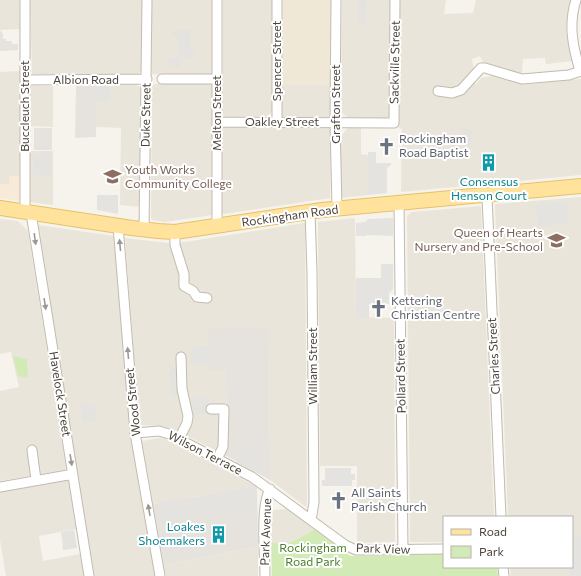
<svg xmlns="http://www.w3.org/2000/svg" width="581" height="576" font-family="Commissioner,sans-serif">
<rect width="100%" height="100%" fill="#f6f3ec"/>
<path fill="#eae5da" d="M0 0H19L20 29 0 30Z
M30 0H142V71L138 74H32Z
M152 0H213V74H152Z
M223 0H272V112L268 116 226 117 223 115Z
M342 0H390L389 118 347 117 341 112Z
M400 0H446L444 14 473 13 476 0H571L567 19 566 32 572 61 546 64 545 58 523 59 522 74 488 66 484 64 480 56 472 59 474 70 469 78 476 84 481 78 492 76 515 82 530 84 581 79V175L401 192 402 129 399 128Z
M20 71V176H9V184H0V72Z
M96 84 136 85 142 88 140 207 120 205 121 128 96 127Z
M154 84H213L212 215 165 222 152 220 151 218 152 86Z
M282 85H330L331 117H282Z
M31 86H53V127L31 126Z
M222 126 331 128 330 198 224 214 222 212Z
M348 128H361V154L368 155V195L340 198 341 136Z
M30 151H53V205L30 202Z
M581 197V576H511L510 567H572V517H508L495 206 496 204Z
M481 206 494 517H444V542H410L407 216 412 212Z
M355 218 356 317 394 318 395 542 357 543V466H320L318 222Z
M0 219 18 221 28 231 66 468 65 470 0 481V391L19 387 11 352 0 354Z
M305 223 307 504 306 507 270 480 269 327 226 370 227 448 225 455 171 428 163 426 141 425 139 423 125 238 168 243 185 242Z
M38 225 114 236 130 425 156 576H94L69 429Z
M159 438 165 439 256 486 153 504 142 441Z
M65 479 69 481 76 529 39 536 43 561 80 554 84 576H6L0 540V491Z
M288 509 314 529 309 533 285 545 271 542V512L274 510Z
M258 546V576H166L164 565Z"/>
<path fill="#f7ead8" d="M9 176H20V201L0 198V184H9Z"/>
<path fill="#e6e2dd" d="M0 30 3 34V39H6V41H12V44H18V50L0 51Z
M79 84H96V137L75 138 76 86Z
M34 128H52V150H34Z
M269 327 270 480 225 455 227 448 226 370H209L208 328Z
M256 486 257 490 258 546 164 565 153 504Z"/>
<path fill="#efe8d6" d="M283 0H331L330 85H282Z"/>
<path fill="#d2eab5" d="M13 356 27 359 28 378 18 376Z
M314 529 350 556 444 554V567H497L498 576H272L271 542 285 545 309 533Z"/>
<path fill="#e5e3e0" d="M359 0H367L366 24H358Z
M172 30H191V50H196V58H183L180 64V67H168V58H174L179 53 178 37H172Z
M96 85H109V102H96Z
M461 128 472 130 471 145H460Z
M41 151H52V175H33V155H41Z
M368 152H376V163H391V165L387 168V193L368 195Z
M97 195H118V214L97 210Z
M567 201 569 223 538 227 535 204Z
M393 218V236L366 235V236H356V223L365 222 368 219Z
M381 264H393V289L389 293V304H369V318H356V278H381Z
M209 346V365H191V347Z
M170 367H177L180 396H170Z
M192 397H210V414L193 415Z
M80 403 95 405 97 423 83 422Z
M236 452H257V462H263V475L236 462Z
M325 468H351V474H355V480H352V486H322V480H325Z
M256 486 257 490V504L246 505 245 504 239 505 240 507 227 509 226 505 202 510V513L171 519 170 517H163L161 507 163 502 179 499 180 505 217 498V493Z
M74 530 77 548 63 550 61 532Z
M581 536V576H570L569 567H572V537Z"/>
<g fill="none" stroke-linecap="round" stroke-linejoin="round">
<defs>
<path id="minor" d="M336 0 335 122 337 209
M576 0C568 25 573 47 580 71
M162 79H217
M25 80 147 79
M438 91 452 93 461 90 481 68H485L522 79 569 75 581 71
M217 122 394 123 395 0
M277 122V0
M487 196 501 517
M399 202 403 550
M25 212V0
M31 213 89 576
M118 226 135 433 160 576
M217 226V0
M144 230 147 0
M175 232V245L184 274V286L193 291 197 297 207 298
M211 409H224L223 447 217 459
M135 433 159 431 169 434 252 477 345 545 356 550 444 549
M179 439 187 423 188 416 182 389 181 357
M32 450 36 480
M0 487 68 475 73 477
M310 519 312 515 314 502 312 272 310 212
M503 567 504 576
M265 576C265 555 260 506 270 489"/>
<path id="primary" d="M0 208 132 228 158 231 175 232 322 210 581 186"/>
</defs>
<use href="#minor" stroke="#c2bbae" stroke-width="11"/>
<use href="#primary" stroke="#e6c16a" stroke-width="16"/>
<use href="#minor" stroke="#fff" stroke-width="9"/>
<use href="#primary" stroke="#ffe39c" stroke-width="14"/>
</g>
<defs><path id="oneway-solid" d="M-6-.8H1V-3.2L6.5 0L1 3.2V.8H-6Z"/></defs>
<g fill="#9c9892">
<use href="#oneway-solid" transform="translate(35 239) rotate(82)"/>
<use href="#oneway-solid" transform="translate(120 245) rotate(-95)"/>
<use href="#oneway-solid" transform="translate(45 304) rotate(81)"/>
<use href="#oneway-solid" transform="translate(128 353) rotate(-95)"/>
<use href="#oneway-solid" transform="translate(71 460) rotate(81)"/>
<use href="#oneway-solid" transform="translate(149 510) rotate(-100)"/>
</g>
<defs>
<symbol id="church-bare" viewBox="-9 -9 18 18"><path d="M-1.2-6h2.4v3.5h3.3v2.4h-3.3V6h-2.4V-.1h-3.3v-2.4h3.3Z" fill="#6b7280" stroke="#fff" stroke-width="2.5" paint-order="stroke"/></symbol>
<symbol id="building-bare" viewBox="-9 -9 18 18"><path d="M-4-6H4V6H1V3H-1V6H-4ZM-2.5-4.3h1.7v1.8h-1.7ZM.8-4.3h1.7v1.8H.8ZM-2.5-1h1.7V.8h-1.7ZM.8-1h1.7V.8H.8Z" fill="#0f9aa8" stroke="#fff" stroke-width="2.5" paint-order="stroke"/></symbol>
<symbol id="school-bare" viewBox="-9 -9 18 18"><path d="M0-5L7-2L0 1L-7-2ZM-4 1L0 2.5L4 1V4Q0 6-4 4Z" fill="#8d6e63" stroke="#fff" stroke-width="2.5" paint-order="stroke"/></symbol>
</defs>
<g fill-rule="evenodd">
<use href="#church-bare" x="374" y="134" width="25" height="25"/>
<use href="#building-bare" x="476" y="150" width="25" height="25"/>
<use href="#school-bare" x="100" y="164" width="25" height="25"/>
<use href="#school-bare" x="544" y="228" width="25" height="25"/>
<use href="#church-bare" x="366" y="296" width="25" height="25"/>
<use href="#church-bare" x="326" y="488" width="25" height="25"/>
<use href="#building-bare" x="206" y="522" width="25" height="25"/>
</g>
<g text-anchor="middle" stroke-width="4" stroke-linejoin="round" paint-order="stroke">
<g font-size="12" fill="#4b4439" stroke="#fff">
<text transform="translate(277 61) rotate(-90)" y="4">Spencer Street</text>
<text transform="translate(395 62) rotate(-89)" y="4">Sackville Street</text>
<text x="86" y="84">Albion Road</text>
<text transform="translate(336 104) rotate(-90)" y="4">Grafton Street</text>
<text transform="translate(25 106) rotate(-90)" y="4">Buccleuch Street</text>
<text transform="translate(217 113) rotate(-90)" y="4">Melton Street</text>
<text transform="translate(146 115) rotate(-89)" y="4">Duke Street</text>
<text x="282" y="126">Oakley Street</text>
<text transform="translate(290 216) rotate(-8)" y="4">Rockingham Road</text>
<text transform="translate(494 356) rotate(-93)" y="4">Charles Street</text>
<text transform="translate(313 366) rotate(-90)" y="4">William Street</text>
<text transform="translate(401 376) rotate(-91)" y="4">Pollard Street</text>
<text transform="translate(60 394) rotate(81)" y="4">Havelock Street</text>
<text transform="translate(133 402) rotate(-96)" y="4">Wood Street</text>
<text transform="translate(205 453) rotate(27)" y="4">Wilson Terrace</text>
<text transform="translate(266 532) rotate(-88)" y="4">Park Avenue</text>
<text transform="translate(383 549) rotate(2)" y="4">Park View</text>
</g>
<g font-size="12" fill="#5b616d" stroke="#fff" text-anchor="start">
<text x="399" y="143">Rockingham<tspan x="399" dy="14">Road Baptist</tspan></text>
<text x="391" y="305">Kettering<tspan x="391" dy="14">Christian Centre</tspan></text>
<text x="351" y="497">All Saints<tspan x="351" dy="14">Parish Church</tspan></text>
</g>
<g font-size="12" fill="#785e54" stroke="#fff" text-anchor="start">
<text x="125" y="174">Youth Works<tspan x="125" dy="14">Community College</tspan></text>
<text x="543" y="237" text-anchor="end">Queen of Hearts<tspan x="543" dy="14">Nursery and Pre-School</tspan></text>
</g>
<g font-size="12" fill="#0d838f" stroke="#fff">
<text x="489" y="186">Consensus<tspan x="489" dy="14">Henson Court</tspan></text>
<text x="205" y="531" text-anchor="end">Loakes<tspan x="205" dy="14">Shoemakers</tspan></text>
</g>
<g font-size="12" fill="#4a7f2a" stroke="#fff">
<text x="313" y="552">Rockingham<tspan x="313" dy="14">Road Park</tspan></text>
</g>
</g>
<rect x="443" y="516" width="130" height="52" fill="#ffffff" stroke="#b7b4b0"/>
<rect x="451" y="529" width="20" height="6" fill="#ffe39c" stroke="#b7b4b0"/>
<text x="479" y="536" font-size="12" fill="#4b4439">Road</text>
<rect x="451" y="546" width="20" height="12" fill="#d2eab5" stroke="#b7b4b0"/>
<text x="479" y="556" font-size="12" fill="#4b4439">Park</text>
</svg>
